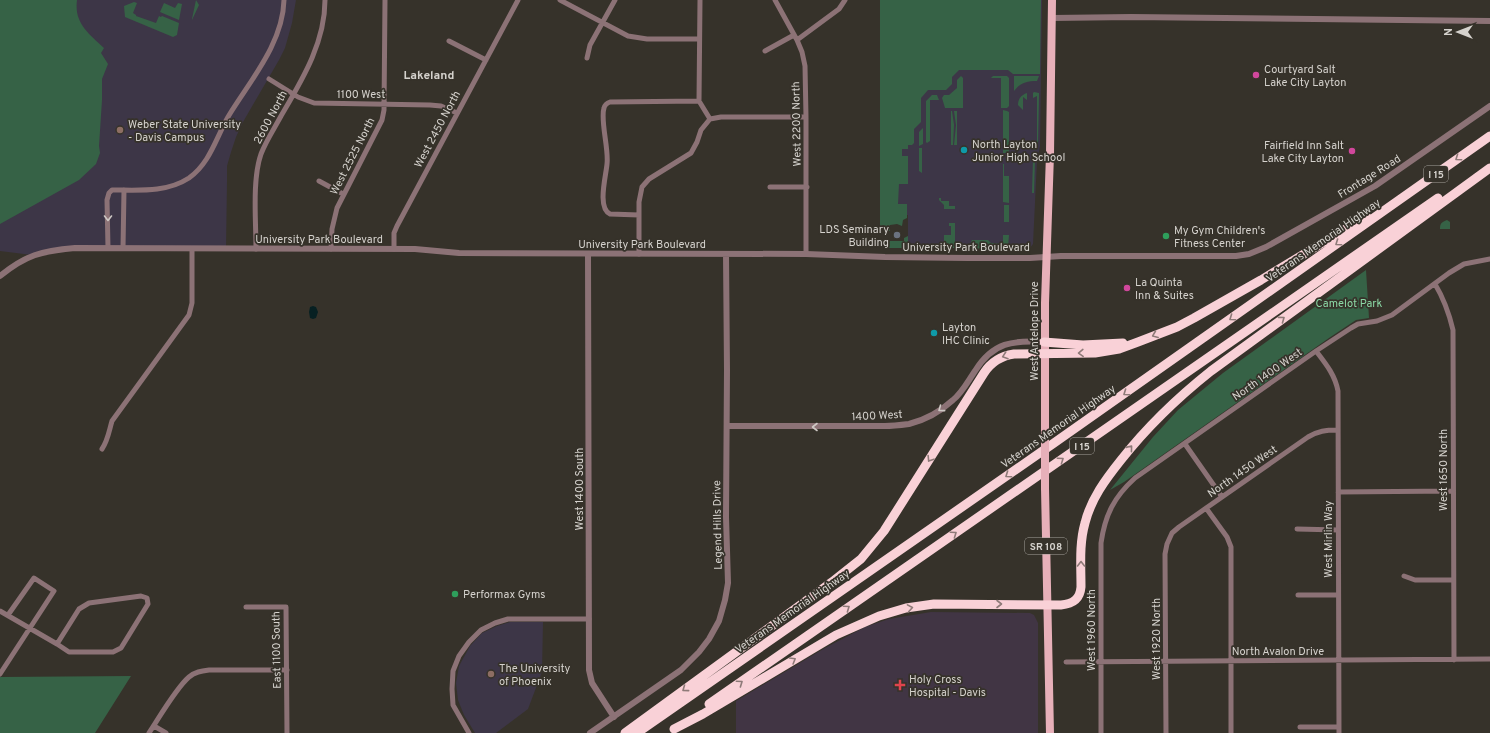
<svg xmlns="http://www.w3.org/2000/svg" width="1490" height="733" font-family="Overpass,sans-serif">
<rect width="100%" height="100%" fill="#36322a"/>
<path fill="#3d3647" d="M0 0H296L292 23 285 48 279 60 243 122 236 137 231 152 227 166V182L226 249 75 248 32 255 0 251Z
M880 0H1042L1040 146 1037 161 1033 244 1030 248H908V215H880Z
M510 622H543L542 672 528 709 496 733H475L464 715 458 700 456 683 459 666 470 646 482 633 497 626Z"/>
<path fill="#413544" d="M931 612 1030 613 1034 615 1038 623V733H736V701L825 648 865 627 889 619Z"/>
<path fill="#366246" d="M0 0H77C74 23 88 33 104 48L101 53 108 64 102 79V100L99 146 100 153 96 164 79 180 0 224Z
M196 0 199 5 192 20V19Z
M880 0H1041L1040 74H1013L1008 70H959L952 77V84L946 90H928L921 98V122L914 129V143L912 145H908V149H902V156H908V184H899L898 204H907V218L903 220 902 226 897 224 890 225V231H884V229H880Z
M134 2 137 3 133 13 136 15V16L156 23 159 16 161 17 162 16 179 23 177 35 173 37 125 17 124 6Z
M164 3 175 8 178 3 182 4 179 20 160 12Z
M961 76 963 78V108H945L942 98 944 95H949L957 88V80Z
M993 76H1007L1009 78V106L1007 108H1001V78H991Z
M1014 76H1039L1037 81C1027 81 1020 83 1014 91Z
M1034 92 1039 93V95L1038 146 1037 149 1034 150 1032 148 1037 144V96L1033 98V93Z
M1027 93V100L1023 97V110L1018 105C1018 99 1021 95 1027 93Z
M932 95H937L939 100H930V141L927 143 926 142V101Z
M1003 110 1007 111 1009 112V153H1003Z
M951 111H952L954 125 953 145H951Z
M954 111H957V145H954L956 125Z
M923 128V144L919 146V132Z
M919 148H922V173L919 171Z
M1033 158 1035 159 1034 193H1032Z
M1003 164H1004V176H1009V203L1003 202Z
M939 198H941V201H949V206H955V209H944V205L939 200Z
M1004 205H1009V222H1004Z
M1447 220 1450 222V229H1440C1440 223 1442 222 1447 220Z
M949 223H955V244L961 245V248H942V243L944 242V235H951V226H949Z
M1003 235H1009L1008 248 989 249V246H986V249L971 248V242L972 240H988L991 243 1003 244Z
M908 236V244H913L912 248H887L885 241H904V238Z
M922 244H934V248H921L920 245Z
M1366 270 1369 318 1356 320 1329 338 1124 482 1110 490 1153 437 1178 410 1223 373Z
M131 676 95 733H0V677Z"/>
<path fill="#072022" d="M313 306 316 307 318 312 316 318 313 319 310 318 309 312 310 307Z"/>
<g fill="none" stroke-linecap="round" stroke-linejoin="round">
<path stroke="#8c7276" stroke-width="5" d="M560 0 628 36 647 39H699
M700 0 699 101 710 119
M775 0 797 40 802 52 805 66 806 117V254
M797 40 839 9 845 0
M449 41 486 60
M765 51 794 35
M587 58 590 45 615 0
M269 79 298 97 314 103 430 105 441 106 457 113
M710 119 721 117H806
M319 181 343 194
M770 187H807
M639 215 610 214C597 208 606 176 607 164 609 149 600 120 604 108 605 104 607 103 610 102L699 101
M108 248 107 200 109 193 112 190C138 190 166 193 189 178 210 163 216 138 228 117 249 82 283 44 284 0
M123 248 124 190
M256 249C256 221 252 180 261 154 266 141 274 129 281 116 302 80 325 43 325 0
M331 249 332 229 337 208 382 120 384 110 385 0
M394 249V233L397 226 518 0
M639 254V202L642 187 649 179 691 153 697 142 701 130 710 119
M1435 284C1444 299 1449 313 1453 330L1454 660
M1316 351C1326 364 1335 375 1338 391L1339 733
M1185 444 1222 497
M102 449C108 440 109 431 112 421L189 315 192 303V249
M1338 492 1453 491
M1206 508 1227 537 1231 547V733
M1297 529 1338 530
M1404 576 1415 580H1453
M1298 595H1338
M141 596 147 598 148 604 121 648 113 652H69L57 644 79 609 89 603Z
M246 607H286L287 733
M0 611 57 644
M1066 662 1490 659
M0 674 54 591 34 578 8 615
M154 726 166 733
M1300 727H1339
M149 733C159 718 176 688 189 677 195 672 201 671 209 670H287
M469 733 453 705 452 689 453 671 459 656 469 642 481 630 495 623 508 619H589
M1101 733V543C1105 515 1114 497 1135 478L1316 351 1351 328 1358 324 1377 321 1392 315 1449 273 1464 264 1490 259
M1166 733 1165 554 1167 544 1172 533 1179 527 1308 437C1318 431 1326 430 1337 430"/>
<path stroke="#8c7276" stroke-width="6" d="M1052 18 1131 17 1490 21
M588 254 589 670 592 683 614 717
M0 276C26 255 41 251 75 248L415 249 459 253 806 254 885 257 967 258H1030L1061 256H1236L1249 254 1266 247 1375 186 1490 106
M727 426H885C893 426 901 425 909 424 925 420 941 411 953 400 962 393 968 381 975 371 993 342 1013 340 1044 342
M590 733 681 670 699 652 709 639 719 621 725 600 728 583 726 517 727 370 726 254"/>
<path stroke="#e7b0b9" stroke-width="8" d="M1045 421V303L1050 154 1052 0
M1045 488 1050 733"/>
<path stroke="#f9d1d7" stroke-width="9" d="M1044 342 1083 345 1123 343
M709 704 1438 198
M674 729 703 714 836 635 879 616 906 608 934 604 1061 605C1073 604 1080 599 1081 587 1081 566 1079 544 1085 523 1091 499 1105 480 1121 460 1147 427 1177 398 1211 371L1490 168
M625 733 832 582 861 559 884 531 984 373C991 362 1001 356 1014 354L1095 353 1119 349 1138 342 1177 327 1194 318 1261 280 1352 225 1368 218
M637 733 1054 443 1490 136"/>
<path stroke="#e7b0b9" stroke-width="8" d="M1045 421V488"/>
</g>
<defs><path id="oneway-chevron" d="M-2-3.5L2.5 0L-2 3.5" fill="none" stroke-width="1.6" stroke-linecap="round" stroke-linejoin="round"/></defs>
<g stroke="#8e7a78">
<use href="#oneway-chevron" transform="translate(1458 158) rotate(145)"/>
<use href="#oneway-chevron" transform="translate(1338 243) rotate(145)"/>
<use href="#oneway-chevron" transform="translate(1232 318) rotate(145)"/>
<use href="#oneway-chevron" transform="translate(1282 319) rotate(-36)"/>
<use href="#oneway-chevron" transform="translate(1155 335) rotate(158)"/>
<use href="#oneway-chevron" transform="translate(1081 353) rotate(178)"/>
<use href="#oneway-chevron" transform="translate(1005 356) rotate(161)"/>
<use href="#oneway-chevron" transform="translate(1126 393) rotate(145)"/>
<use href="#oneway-chevron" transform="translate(1130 448) rotate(-51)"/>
<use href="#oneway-chevron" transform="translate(930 459) rotate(122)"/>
<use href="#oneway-chevron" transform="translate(1061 460) rotate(-35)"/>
<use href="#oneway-chevron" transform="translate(1008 475) rotate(145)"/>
<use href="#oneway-chevron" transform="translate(954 534) rotate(-35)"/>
<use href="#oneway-chevron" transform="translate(1081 564) rotate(-90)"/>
<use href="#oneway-chevron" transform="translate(999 604)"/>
<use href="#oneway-chevron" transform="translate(847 608) rotate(-35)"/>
<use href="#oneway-chevron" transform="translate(910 608) rotate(-10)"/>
<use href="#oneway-chevron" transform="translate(793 660) rotate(-31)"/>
<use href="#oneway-chevron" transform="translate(740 683) rotate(-35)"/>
<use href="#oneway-chevron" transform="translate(685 689) rotate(144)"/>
</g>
<g stroke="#cec8c4">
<use href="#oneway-chevron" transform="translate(108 218) rotate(90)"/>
<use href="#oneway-chevron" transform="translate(941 409) rotate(144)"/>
<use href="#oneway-chevron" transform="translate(815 427) rotate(-180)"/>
</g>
<g fill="#d1479c" stroke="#36322a" stroke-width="1.5">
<circle cx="1256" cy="75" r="4"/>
<circle cx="1352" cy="151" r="4"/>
<circle cx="1127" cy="288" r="4"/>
</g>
<g fill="#8d6e63" stroke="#36322a" stroke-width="1.5">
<circle cx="120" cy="130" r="4"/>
<circle cx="491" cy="674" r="4"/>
</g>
<g fill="#0f9aa8" stroke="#36322a" stroke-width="1.5">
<circle cx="964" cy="150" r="4"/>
<circle cx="934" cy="333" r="4"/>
</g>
<circle fill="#6b7280" stroke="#36322a" stroke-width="1.5" cx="897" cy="235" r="4"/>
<g fill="#2e9e5b" stroke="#36322a" stroke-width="1.5">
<circle cx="1166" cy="236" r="4"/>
<circle cx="455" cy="594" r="4"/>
</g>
<path fill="#e0444e" stroke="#36322a" stroke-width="1.5" d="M898 679h4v4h4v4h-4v4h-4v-4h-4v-4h4z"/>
<g text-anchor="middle" stroke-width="3.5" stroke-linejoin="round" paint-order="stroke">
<g fill="#36322a" stroke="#a5a29c" stroke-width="1">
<rect x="1424" y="166" width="24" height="16" rx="3"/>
<rect x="1070" y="438" width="24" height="16" rx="3"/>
<rect x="1025" y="538" width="42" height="16" rx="3"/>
</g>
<g font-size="10" font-weight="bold" fill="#d5d2cd">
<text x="1436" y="178">I 15</text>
<text x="1082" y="450">I 15</text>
<text x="1046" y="550">SR 108</text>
</g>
<g font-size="11" fill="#d5d2cd" stroke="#36322a" text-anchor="start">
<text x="1264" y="73">Courtyard Salt<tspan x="1264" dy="13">Lake City Layton</tspan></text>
<text x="128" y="128">Weber State University<tspan x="128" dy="13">- Davis Campus</tspan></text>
<text x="972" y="148">North Layton<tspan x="972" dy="13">Junior High School</tspan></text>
<text x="1344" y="149" text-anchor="end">Fairfield Inn Salt<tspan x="1344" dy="13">Lake City Layton</tspan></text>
<text x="889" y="233" text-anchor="end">LDS Seminary<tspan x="889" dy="13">Building</tspan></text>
<text x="1174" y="234">My Gym Children's<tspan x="1174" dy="13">Fitness Center</tspan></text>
<text x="1135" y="286">La Quinta<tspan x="1135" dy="13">Inn &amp; Suites</tspan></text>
<text x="942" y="331">Layton<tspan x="942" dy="13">IHC Clinic</tspan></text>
<text x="463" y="598">Performax Gyms</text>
<text x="499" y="672">The University<tspan x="499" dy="13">of Phoenix</tspan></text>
<text x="909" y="683">Holy Cross<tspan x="909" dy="13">Hospital - Davis</tspan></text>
</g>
<g font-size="11" fill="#d5d2cd" stroke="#36322a">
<text x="361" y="98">1100 West</text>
<text transform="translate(270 117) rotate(-62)" y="4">2600 North</text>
<text transform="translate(796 124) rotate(-91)" y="4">West 2200 North</text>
<text transform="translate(437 129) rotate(-62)" y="4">West 2450 North</text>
<text transform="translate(352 156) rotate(-63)" y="4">West 2525 North</text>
<text transform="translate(1369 176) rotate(-32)" y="4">Frontage Road</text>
<text x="319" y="243">University Park Boulevard</text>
<text transform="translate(1323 240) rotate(-35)" y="4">Veterans Memorial Highway</text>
<text x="642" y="248">University Park Boulevard</text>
<text x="966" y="251">University Park Boulevard</text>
<text transform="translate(1034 331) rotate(-90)" y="4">West Antelope Drive</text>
<text transform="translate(1267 374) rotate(-35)" y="4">North 1400 West</text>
<text transform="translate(877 415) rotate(-3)" y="4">1400 West</text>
<text transform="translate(1058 426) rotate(-35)" y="4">Veterans Memorial Highway</text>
<text transform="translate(1443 470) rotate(-90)" y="4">West 1650 North</text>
<text transform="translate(1242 471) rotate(-35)" y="4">North 1450 West</text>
<text transform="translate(579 489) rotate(-90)" y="4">West 1400 South</text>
<text transform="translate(717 525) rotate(-91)" y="4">Legend Hills Drive</text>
<text transform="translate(1328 539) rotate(-90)" y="4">West Mirlin Way</text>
<text transform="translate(792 611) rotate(-35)" y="4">Veterans Memorial Highway</text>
<text transform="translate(1091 630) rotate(-90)" y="4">West 1960 North</text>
<text transform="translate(1156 639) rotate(-90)" y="4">West 1920 North</text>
<text transform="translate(276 650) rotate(-91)" y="4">East 1100 South</text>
<text x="1278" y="655">North Avalon Drive</text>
</g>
<g font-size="11" fill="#8bd8a5" stroke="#36322a">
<text x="1349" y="307">Camelot Park</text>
</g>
<g font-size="12" font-weight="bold" fill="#d5d2cd" stroke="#36322a">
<text x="429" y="79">Lakeland</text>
</g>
</g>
<g transform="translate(1458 32) rotate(270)" stroke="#36322a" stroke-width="3" paint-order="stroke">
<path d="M0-3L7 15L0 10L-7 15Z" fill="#d5d2cd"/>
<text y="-6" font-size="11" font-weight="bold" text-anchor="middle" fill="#d5d2cd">N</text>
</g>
</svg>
